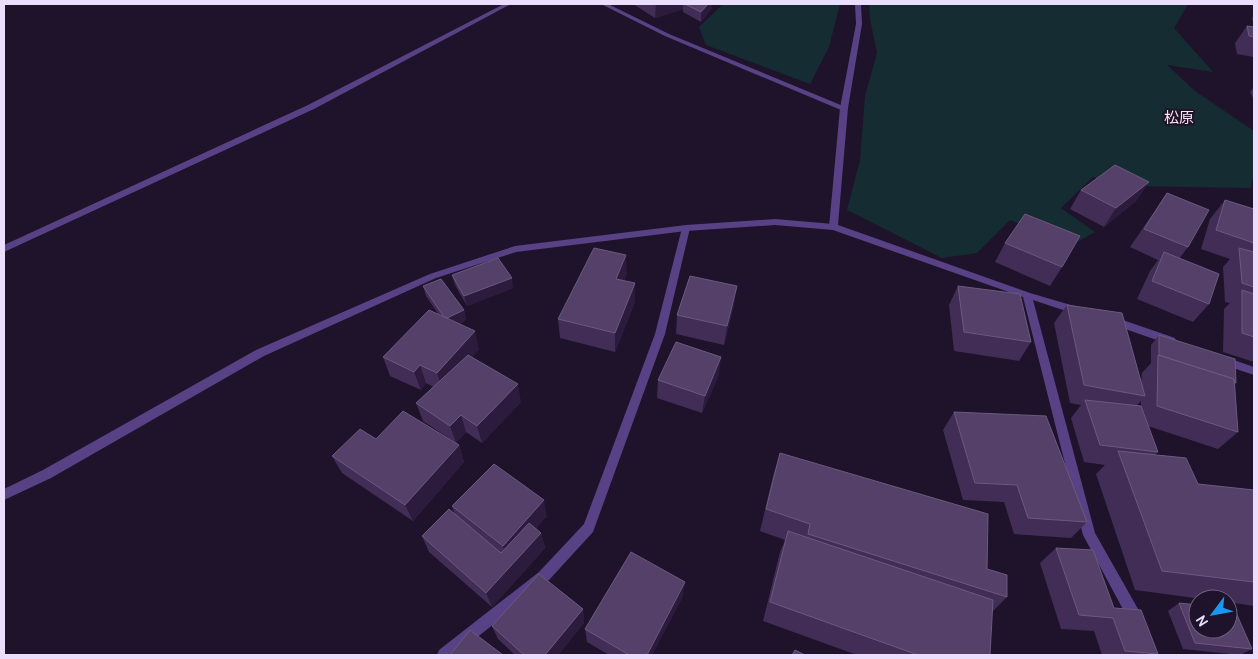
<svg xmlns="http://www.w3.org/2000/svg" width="1258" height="659" font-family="Cabin,'Noto Sans JP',sans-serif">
<rect width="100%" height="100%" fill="#1e132a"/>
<path fill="#162c33" d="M723 4H840L829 47 810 84 706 45 699 27Z
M869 4H1188L1174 28 1213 72 1167 65 1195 91 1254 131V172L1251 188 1130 186 1093 177 1061 208 1095 232 1072 245 1010 220 977 253 942 258 847 210 860 160 865 96 877 53 870 19Z"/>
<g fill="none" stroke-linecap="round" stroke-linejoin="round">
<path fill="#584285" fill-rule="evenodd" d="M855 4H861L862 24 848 108 838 225 1030 293 1081 308 1083 311 1078 315 1033 300 1095 533 1142 616 1144 621 1142 626 1137 628 1132 626 1083 535 1023 297 830 229 829 227 840 108 856 24Z
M686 225 690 228 665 334 593 532 549 580 455 655H437L439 650 539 572 584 524 655 334 682 228Z
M1114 317 1175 338 1176 341 1175 344 1171 345 1111 324 1109 321Z
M1222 356 1254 367V375L1218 363 1217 360 1218 357Z"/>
<path fill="#584285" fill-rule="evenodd" d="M504 4H511L314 109 4 252V245L308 105Z
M601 4H608L669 34 848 108 844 110H841L665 36Z
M775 219 833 224 837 227 833 230 775 225 686 231 516 252 436 278 264 356 51 478 4 500V489L43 470 256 350 430 274 515 246 686 225Z"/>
</g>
<path fill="#422d56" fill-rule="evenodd" d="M633 4H712V8L701 22 683 12V9L655 18Z
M1254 15V57L1237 54 1235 43 1247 26 1254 27 1252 18Z
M1254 87V100L1250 92Z
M1149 182 1136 201 1104 227 1070 209 1081 190Z
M1167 193 1188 247 1179 259 1209 304 1193 322 1137 299 1150 271 1158 260 1130 247Z
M1225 200 1254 209V362L1223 352 1224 309 1230 303 1225 302 1223 267 1230 259 1201 249 1210 219Z
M1005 243 1062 267 1050 286 995 262Z
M627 274 624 281 635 302 615 352 560 338 558 319Z
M452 275 513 288 467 306 455 285Z
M423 286 464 310 466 320 459 324 479 349 472 357 521 402 482 443 466 432 456 443 423 421 416 403 434 387 426 383 421 390 390 376 383 357 439 315 426 296Z
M958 286 1031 342 1019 361 954 351 949 305Z
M734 305 724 345 676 334 677 315Z
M1067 305 1141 383 1142 373 1151 363V345L1159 335 1236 383 1235 384 1238 432 1218 449 1148 426 1158 452 1155 455 1198 484 1254 490V606L1228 602V599H1202L1135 590 1096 474 1105 465 1084 462 1071 418 1081 405 1070 403 1054 323ZM1141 401V406H1136Z
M719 375 702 413 657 398 658 380Z
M954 412 1087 522 1071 538 1014 534 1004 502 963 500 943 430Z
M376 439 459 445 464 462 413 521 342 473 332 456Z
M780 453 987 569 1007 597 992 612 990 655H857L763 621 780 552 785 540 760 531 773 476Z
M452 506 547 516 536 528 541 533 545 548 492 607 429 552 422 536 455 515Z
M1056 548 1114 608 1158 654 1155 655H1102L1094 631 1061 629 1040 563Z
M683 596 652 655H609L587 642 585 629Z
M1179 603 1252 649 1240 655 1183 649 1168 611Z
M583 609 584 623 558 655H515L498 639 492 626Z"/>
<path fill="#2c1b3d" d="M656 4H683V9L655 18Z
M708 4H712V8L701 22V12Z
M1149 182 1136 201 1104 227 1116 208Z
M626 255 627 274 616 298V279Z
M512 278 513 288 467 306 464 296Z
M635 283V302L615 352V333Z
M737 286 734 305 724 345 727 326Z
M464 310 466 320 448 329 445 319Z
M475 331 479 349 443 391 437 373Z
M721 357 719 375 702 413 705 396Z
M420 365 426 383 421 390 414 372Z
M518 384 521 402 482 443 477 426Z
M461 415 466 432 456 443 450 426Z
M459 445 464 462 413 521 405 505Z
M544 500 547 516 507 561 503 546Z
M541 533 545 548 492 607 486 593Z
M685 582 683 596 652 655H647Z
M583 609 584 623 558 655H545Z"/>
<path fill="#544068" stroke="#6c597f" d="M685 4H708L701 12Z
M1247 26 1254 27V37L1249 36Z
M1115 165 1149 182 1116 208 1081 190Z
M1167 193 1209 210 1188 247 1144 229Z
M1225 200 1254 209V243L1216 230Z
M1025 214 1080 236 1062 267 1005 243Z
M594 248 626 255 616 279 635 283 615 333 558 319Z
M1239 248 1254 252V287L1242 283Z
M1164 252 1219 274 1209 304 1152 281Z
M498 258 512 278 464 296 452 275Z
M690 276 737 286 727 326 677 315Z
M441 279 464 310 447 318 444 317 423 286Z
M958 286 1020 294 1031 342 964 332Z
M1242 290 1254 294V337L1242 333Z
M1067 305 1122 313 1145 396 1084 385Z
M429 310 475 331 437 373 420 365 414 372 383 357Z
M1159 335 1235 359 1236 383 1234 382V379L1159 355Z
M676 342 721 357 705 396 658 380Z
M468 355 518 384 477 426 461 415 450 426 416 403Z
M1158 355 1234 379 1238 432 1157 406Z
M1085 400 1141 406 1158 452 1100 445Z
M403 411 459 445 405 505 332 456 360 429 376 439Z
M954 412 1046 416 1087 522 1028 518 1017 485 975 483Z
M1118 451 1186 458 1198 484 1254 490V582L1162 571Z
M780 453 988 514 987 569 1007 575V597L808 534 810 524 766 509Z
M494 464 544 500 503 546 452 506Z
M449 509 501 553 529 523 541 533 486 593 422 536Z
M788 531 993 600 990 655H918L770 602Z
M1056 548 1093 550 1114 608 1141 610 1158 654 1125 651 1113 618 1079 615Z
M631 552 685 582 647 655H629L585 629Z
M539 574 583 609 545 655H524L492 626Z
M1179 603 1198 605V629H1228V608H1234L1252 649 1195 643Z
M470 630 503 655H450Z
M795 650 805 655H792Z"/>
<g text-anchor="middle" stroke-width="4" stroke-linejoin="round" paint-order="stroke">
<g font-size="15" fill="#fde0ea" stroke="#1e132a">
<text x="1179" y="123">松原</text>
</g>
</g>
<rect width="1258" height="659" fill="none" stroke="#ebdefd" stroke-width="10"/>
<g transform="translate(1213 614) rotate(238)"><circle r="24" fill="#1e132a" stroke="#70647e"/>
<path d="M0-4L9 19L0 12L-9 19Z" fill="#1899ee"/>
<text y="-8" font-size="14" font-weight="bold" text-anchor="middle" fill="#ebdefd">N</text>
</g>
</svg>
